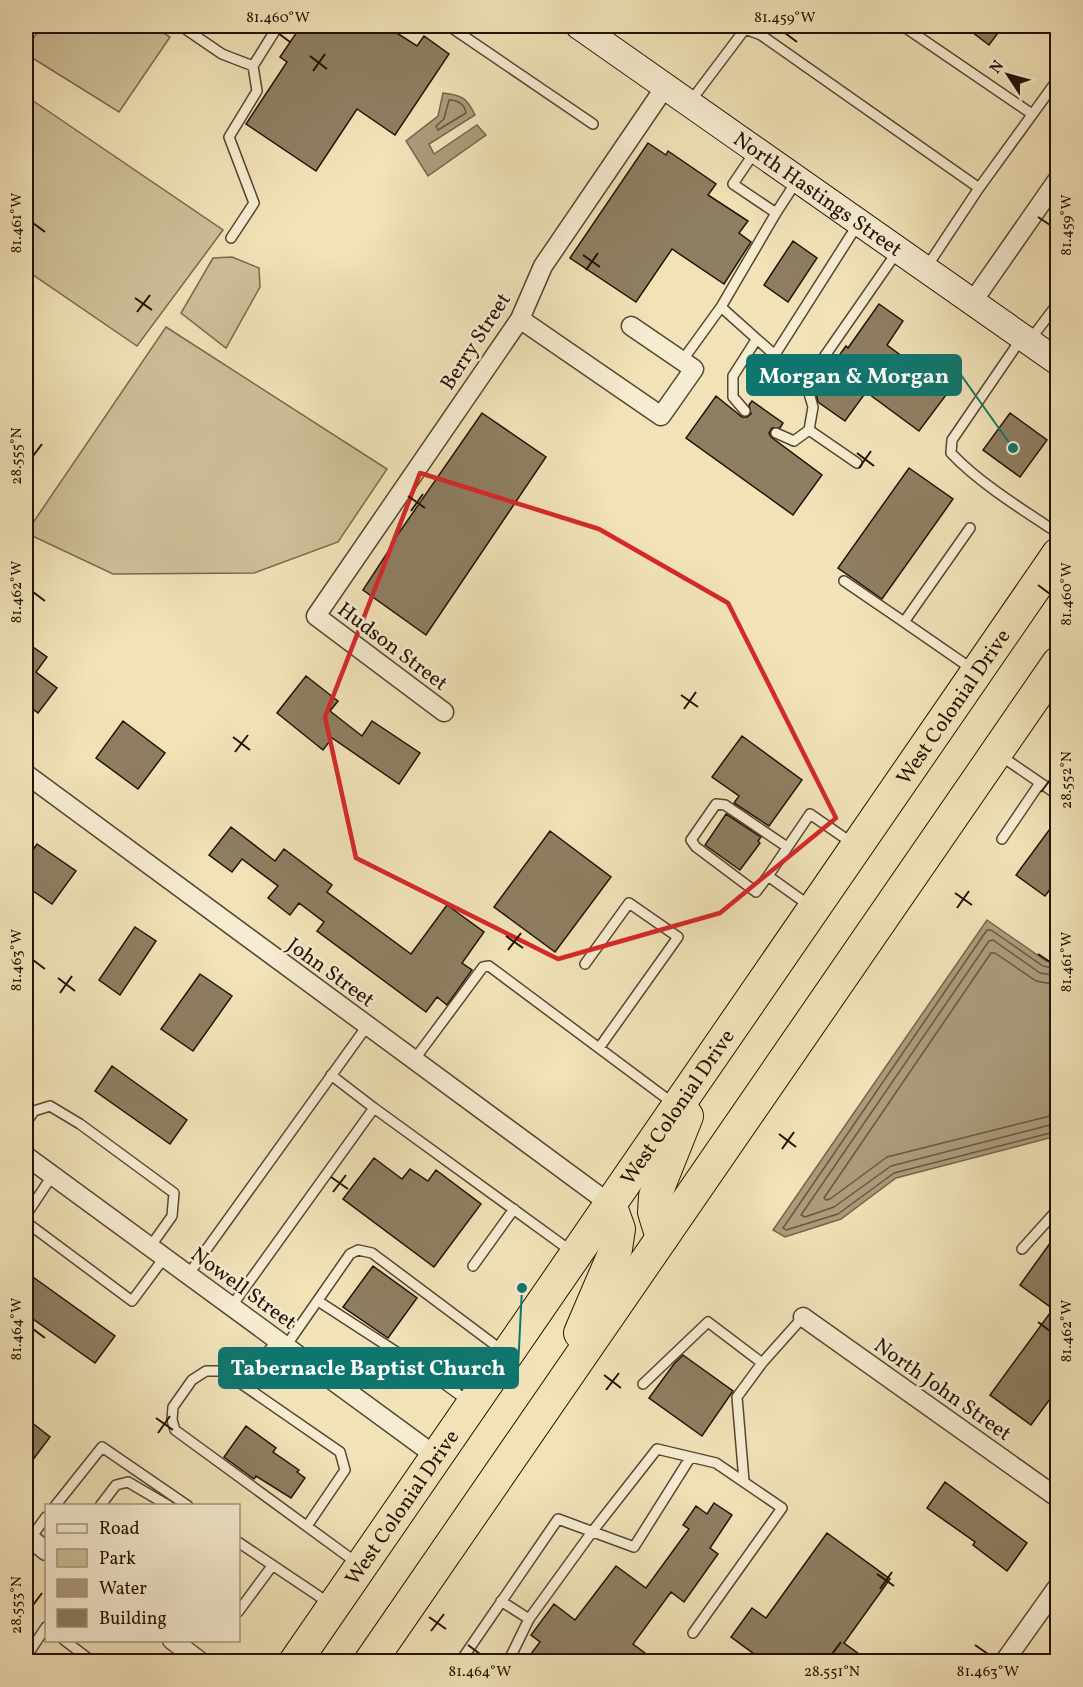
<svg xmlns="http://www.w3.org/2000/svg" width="1083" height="1687" font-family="Vollkorn,serif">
<rect width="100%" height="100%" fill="#f1e2b8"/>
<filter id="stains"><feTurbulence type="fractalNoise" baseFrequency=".00333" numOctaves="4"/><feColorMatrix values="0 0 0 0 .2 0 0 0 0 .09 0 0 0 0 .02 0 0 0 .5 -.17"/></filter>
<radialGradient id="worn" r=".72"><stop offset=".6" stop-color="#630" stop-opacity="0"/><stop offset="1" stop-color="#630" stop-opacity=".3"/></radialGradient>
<path fill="#cebf99" stroke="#78684e" stroke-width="1.5" d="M43 26H152L170 37 119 112 26 54V47Z
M26 96 223 230 137 346 26 270Z
M232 257 259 268 260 287 226 348 181 313 213 258Z
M166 327 387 469 338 542 254 573 113 574 26 533Z"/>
<path fill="#ab9b7b" stroke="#75644b" stroke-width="1.5" d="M443 93C462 95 467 98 475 115L429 144 434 154 477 125 486 135 428 176 406 141 438 116Z
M987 920 1046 961 1057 963V1136L896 1178 841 1219 785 1237 773 1230Z"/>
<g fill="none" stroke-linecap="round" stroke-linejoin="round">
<path stroke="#675640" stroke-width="1.5" d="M449 100C457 100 465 104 466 113L438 130 436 126 444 119Z
M1058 969 1043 966 991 930H987L783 1228 786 1230 838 1214 894 1173 1058 1131
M1058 976 1040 973 993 940 989 941 801 1215 805 1217 834 1207 891 1166 1058 1123
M1058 985 1036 981 995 953H991L824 1198 826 1200 830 1199 887 1157 1058 1114"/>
</g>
<path fill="#8e7e62" stroke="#231204" stroke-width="1.5" d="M301 26H386L417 46 424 36 449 54 395 135 357 109 316 171 246 124 287 62 280 57Z
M964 26H1003L989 45Z
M648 143 666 155 668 151 716 184 708 195 748 221 739 233 751 242 724 284 672 249 636 302 570 258Z
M793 241 817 258 788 302 764 285Z
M879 304 903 321 887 345 949 391 919 431 866 392 845 421 818 402 815 389 846 346 848 348Z
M716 396 742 417H747L751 414 749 405 752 401 783 423 780 428H772L769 433 771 437 822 475 793 515 686 438Z
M482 413 546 457 426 635 363 590 395 541 394 540Z
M1010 413 1047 440 1020 477 983 450Z
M909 468 953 499 882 599 838 568Z
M26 642 47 657 36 672 57 688 38 713 26 704Z
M306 676 338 701 330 711 362 736 372 721 420 753 399 784 332 738 323 750 277 713Z
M123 721 165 753 138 789 96 758Z
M742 736 802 780 769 826 734 803 739 796 712 777Z
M726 814 761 837 758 841 760 843 740 870 705 845Z
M1058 818V879L1045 896 1016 875Z
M231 827 275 861 284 849 332 885 327 892 411 954 447 905 484 932 462 963 472 970 447 1005 437 997 426 1012 317 931 324 922 299 903 290 915 268 898 278 886 242 859 232 872 209 855Z
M550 831 611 877 555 952 494 907Z
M37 844 76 871 52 904 26 886V860Z
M135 927 156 941 120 995 99 980Z
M200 974 232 996 193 1051 161 1029Z
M112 1066 187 1120 170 1144 95 1091Z
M374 1158 402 1179 410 1169 428 1181 436 1170 481 1204 434 1267 343 1199Z
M1058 1232V1388L1031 1425 990 1395 1053 1309 1020 1285Z
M373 1266 417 1298 388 1338 343 1307Z
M26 1272 115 1336 95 1363 26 1314Z
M683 1355 733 1391 702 1436 649 1398 674 1364Z
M26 1418 50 1437 26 1469Z
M246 1426 276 1448 273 1452 299 1470 297 1472 305 1478 291 1498 256 1476 254 1479 224 1457Z
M945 1482 1027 1543 1007 1571 973 1545 975 1542 927 1508Z
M714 1503 732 1515 710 1548 718 1554 684 1602 671 1592 633 1644 657 1662H539L530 1655 540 1642 531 1635 554 1604 575 1620 616 1566 646 1588 689 1529 683 1525 696 1506 707 1514Z
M827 1533 890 1579 844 1643 870 1662H765L731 1637 752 1608 766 1618Z"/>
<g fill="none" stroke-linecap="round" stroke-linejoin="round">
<defs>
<path id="lane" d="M181 26 222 54 253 66 257 91 229 137 254 203 231 238
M449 26 593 124
M903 26 1032 114
M253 66 278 26
M690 102 745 29 761 35 979 188 1058 79
M754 153 733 184 776 213 796 182
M776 213 721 307 806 383 813 407 809 430 794 441 776 433
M926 268 979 188
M1021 339 952 440 951 453C979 483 1023 510 1058 533
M1030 340 1058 303
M774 356 858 224
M682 361 721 307
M806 383 897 252
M745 411 733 397V376L756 340
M809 430 857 463
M970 528 904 622 972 669
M844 581 904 622
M1001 756 1058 795
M1002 839 1040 783
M787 847 725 805 716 804 691 840 696 847 756 892 768 876 810 906
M768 876 810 814 852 843
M585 964 629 903 678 937 599 1048
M414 1060 483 967 489 966 674 1104
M374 1108 571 1251
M26 1123 34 1111 50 1106 80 1124 174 1193 172 1216 150 1247
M26 1215 52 1176
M26 1222 132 1301 164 1258
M1022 1249 1058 1209
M473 1266 514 1209
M188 1275 367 1026
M318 1301 429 1373 468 1401
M231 1307 374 1108 331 1075
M286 1346 350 1254 358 1250 372 1253 503 1351
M243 1384 277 1340
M643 1384 708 1322 762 1363
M744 1481 737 1397 762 1363 803 1317
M55 1506 102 1447 188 1506
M100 1506 116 1485 128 1482 169 1506
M307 1526 345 1470 340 1452 223 1371H206L192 1380 173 1407 172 1420 175 1430 357 1563
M30 1539 46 1517
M238 1542 329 1603
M501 1601 529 1619
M238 1612 272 1566
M64 1640 93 1662
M26 1657 46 1627
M460 1662 558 1519 634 1547 690 1458
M508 1662 529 1619 592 1532 657 1449 716 1463 782 1508 693 1633"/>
<path id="street" d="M973 301 1058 179
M520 319 661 416 694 369 631 326
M444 712 316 616 520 319 543 266 665 87
M26 774 610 1204
M26 1156 437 1457
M803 1317 1058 1498
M26 1535 46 1551
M172 1640 201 1662
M1004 1662 1058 1586"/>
<g id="secondary">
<path id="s1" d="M579 26 1058 362"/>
</g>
<g id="highway">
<path d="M662 1238 654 1212 655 1196 687 1116"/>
<path d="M580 1333 616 1249 619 1229 610 1204"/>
<path id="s2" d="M295 1662 1058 554"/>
<path d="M370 1662 1058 663"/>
</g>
</defs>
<use href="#lane" stroke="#564631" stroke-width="12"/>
<use href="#street" stroke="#564631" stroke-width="21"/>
<use href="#secondary" stroke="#231204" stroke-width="28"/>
<use href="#highway" stroke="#231204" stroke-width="34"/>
<use href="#lane" stroke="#f6ecd1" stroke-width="9"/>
<use href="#street" stroke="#f6ecd1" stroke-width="18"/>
<use href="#secondary" stroke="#f6ecd1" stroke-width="26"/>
<use href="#highway" stroke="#f1e2b8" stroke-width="32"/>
</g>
<path fill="none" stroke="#d62828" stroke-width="4.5" stroke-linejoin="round" d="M420 473 599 529 728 603 836 818 720 913 558 959 356 858 325 717Z"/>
<path fill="none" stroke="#231204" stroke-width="2" d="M278 33 290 42M785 33 797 42M310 56 327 69M313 71 325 54M1038 217 1050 225M33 223 45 232M583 255 600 267M586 270 598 253M135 298 152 310M137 312 150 295M857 453 874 466M33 456 42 444M859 468 871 451M408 496 425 508M411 511 423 494M1038 585 1050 594M33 592 45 601M681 695 698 707M684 709 696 692M233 737 250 750M235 752 248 735M1041 792 1050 780M955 893 972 905M957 908 969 891M506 936 523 948M508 950 521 933M1038 954 1050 962M33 960 45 969M58 978 75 991M60 993 72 976M779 1134 796 1147M782 1149 794 1132M331 1177 348 1189M333 1192 346 1175M1038 1322 1050 1331M33 1329 45 1338M604 1375 621 1388M606 1390 619 1373M156 1418 173 1430M158 1433 170 1416M877 1574 894 1586M880 1589 892 1572M33 1605 42 1593M429 1617 446 1629M431 1631 444 1614M468 1645 480 1654M975 1645 988 1654M832 1654 841 1642"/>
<g text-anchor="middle" stroke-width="5" stroke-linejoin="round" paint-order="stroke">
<g font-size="21" fill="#231204" stroke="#f6ecd1">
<text dy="7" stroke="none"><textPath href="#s1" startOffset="292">North Hastings Street</textPath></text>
<text transform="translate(475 341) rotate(-57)" y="7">Berry Street</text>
<text transform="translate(393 646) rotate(37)" y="7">Hudson Street</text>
<text dy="7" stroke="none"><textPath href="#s2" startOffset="1160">West Colonial Drive</textPath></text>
<text transform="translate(331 972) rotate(36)" y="7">John Street</text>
<text dy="7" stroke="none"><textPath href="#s2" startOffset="674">West Colonial Drive</textPath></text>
<text transform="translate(244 1288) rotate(36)" y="7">Nowell Street</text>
<text transform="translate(943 1389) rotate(35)" y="7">North John Street</text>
<text dy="7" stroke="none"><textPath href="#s2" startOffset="188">West Colonial Drive</textPath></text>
</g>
</g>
<path fill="none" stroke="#0f766e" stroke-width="2" d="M1013 448L961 375M522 1288L518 1368"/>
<g fill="#0f766e" stroke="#f6ecd1" stroke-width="2">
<circle cx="1013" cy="448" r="6"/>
<circle cx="522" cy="1288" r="6"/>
</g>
<g fill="#0f766e" stroke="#0f766e" stroke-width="2">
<rect x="747" y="355" width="214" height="40" rx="6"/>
<rect x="219" y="1348" width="299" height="40" rx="6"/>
</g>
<g font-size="22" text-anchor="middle" font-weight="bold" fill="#fff">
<text x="854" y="383">Morgan &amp; Morgan</text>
<text x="368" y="1375">Tabernacle Baptist Church</text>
</g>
<rect width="1083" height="1687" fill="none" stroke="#f1e2b8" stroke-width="66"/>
<rect x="45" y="1504" width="195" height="138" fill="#f6ecd1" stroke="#a2957f" stroke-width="1.5"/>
<rect x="57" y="1524" width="30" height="9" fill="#f6ecd1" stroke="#a2957f" stroke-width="1.5"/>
<text x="99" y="1534" font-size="18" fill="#231204">Road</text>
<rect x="57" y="1549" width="30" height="18" fill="#cebf99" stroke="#a2957f" stroke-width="1.5"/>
<text x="99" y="1564" font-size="18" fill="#231204">Park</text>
<rect x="57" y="1579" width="30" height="18" fill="#ab9b7b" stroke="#a2957f" stroke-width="1.5"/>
<text x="99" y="1594" font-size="18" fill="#231204">Water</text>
<rect x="57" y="1609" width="30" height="18" fill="#8e7e62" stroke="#a2957f" stroke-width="1.5"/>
<text x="99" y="1624" font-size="18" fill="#231204">Building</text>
<g transform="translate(1008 75) rotate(306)" stroke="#f6ecd1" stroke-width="4.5" paint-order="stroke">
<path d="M0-4.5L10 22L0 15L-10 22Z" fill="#231204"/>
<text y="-9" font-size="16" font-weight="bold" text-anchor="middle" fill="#231204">N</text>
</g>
<rect x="33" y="33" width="1017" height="1621" fill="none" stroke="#231204" stroke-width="2"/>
<g font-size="15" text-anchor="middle" fill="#231204">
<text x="278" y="22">81.460°W</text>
<text x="785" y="22">81.459°W</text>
<text transform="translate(16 223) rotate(-90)" y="5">81.461°W</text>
<text transform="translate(1066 225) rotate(-90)" y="5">81.459°W</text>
<text transform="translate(16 456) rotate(-90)" y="5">28.555°N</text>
<text transform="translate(16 592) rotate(-90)" y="5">81.462°W</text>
<text transform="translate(1066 594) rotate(-90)" y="5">81.460°W</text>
<text transform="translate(1066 780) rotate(-90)" y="5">28.552°N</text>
<text transform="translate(16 960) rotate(-90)" y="5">81.463°W</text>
<text transform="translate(1066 962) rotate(-90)" y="5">81.461°W</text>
<text transform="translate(16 1329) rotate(-90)" y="5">81.464°W</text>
<text transform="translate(1066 1331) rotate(-90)" y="5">81.462°W</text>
<text transform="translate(16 1605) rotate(-90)" y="5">28.553°N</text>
<text x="480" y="1676">81.464°W</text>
<text x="832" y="1676">28.551°N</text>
<text x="988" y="1676">81.463°W</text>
</g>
<rect width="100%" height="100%" filter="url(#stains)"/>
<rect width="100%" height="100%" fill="url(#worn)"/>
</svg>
